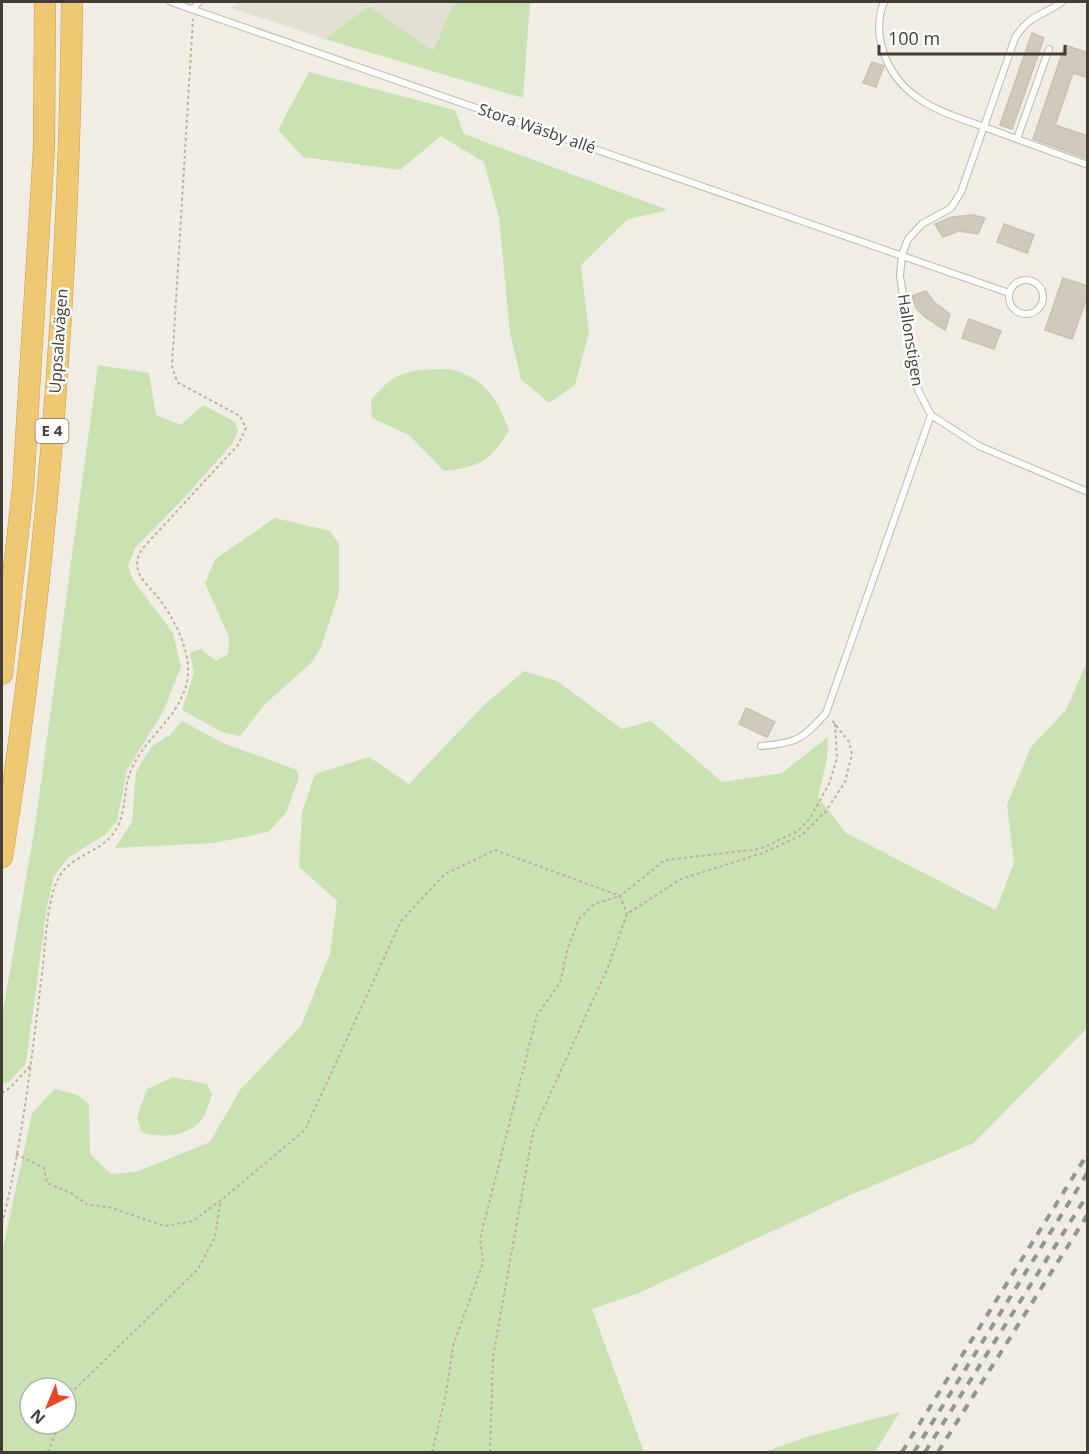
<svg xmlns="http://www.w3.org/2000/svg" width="1089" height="1454" font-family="'Open Sans',sans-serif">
<rect width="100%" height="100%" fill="#f0ede5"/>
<path fill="#e4dfd3" d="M238 2H454L433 51 369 6 325 39 231 8Z"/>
<path fill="#cae1b1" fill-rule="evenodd" d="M454 2H530L523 98 325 39 369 6 433 51Z
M309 72 455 110 464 134 668 210 628 219 581 265 589 333 575 385 549 403 521 379 510 333 499 218 484 162 441 136 400 170 303 157 278 130Z
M98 365 149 373 156 415 181 425 203 405 235 422 238 431 232 444 185 497 135 548 128 566 133 580 173 633 181 667 163 712 127 770 117 821 106 834 68 858 54 876 47 907 26 1063 10 1081 2 1085V1017L35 826Z
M450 369C486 379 496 397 509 431 489 462 479 467 444 471L409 435 372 418 371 400C398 368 410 370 450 369Z
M275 518 330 531 339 544V593L321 647 311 663 265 704 240 736 222 732 182 710 194 673 190 653 201 649 216 661 228 654 229 637 205 583 215 559Z
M1087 662V1028L974 1143 848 1196 639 1293 592 1309 644 1452H2V1253L32 1113 55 1089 78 1095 89 1105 90 1154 111 1174 136 1172 210 1142 240 1090 301 1026 330 954 337 901 299 867 302 812 315 774 369 757 409 784 484 705 524 671 557 681 622 729 651 721 722 782 782 773 828 737 827 759 818 797 846 833 996 910 1014 863 1007 805 1031 747 1066 710ZM30 1388H66V1424H30Z
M182 721 223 743 297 770 299 777 286 813 268 832 214 843 115 848 132 822 136 772 152 746 170 735Z
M173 1077 207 1084 212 1095C209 1101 208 1108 205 1114 193 1137 163 1139 141 1132L137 1117 147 1089Z
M900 1412 875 1452H764L806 1437Z"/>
<path fill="#d1c9bb" stroke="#cbc1af" stroke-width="1.5" d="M1032 33 1044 38 1012 129 1000 125Z
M1065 45 1088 53V78L1073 73 1055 125 1088 136V159L1033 139Z
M872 62 884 66 876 87 863 83Z
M973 215 985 218 978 234 959 231 943 237 935 224 952 217Z
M1004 224 1034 235 1027 253 997 242Z
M1063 278 1088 286V295L1072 339 1045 330Z
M926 291 934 302 950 314 945 330 925 317 916 308 912 296Z
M969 319 1001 331 994 349 962 338Z
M746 708 775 722 767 737 739 724Z"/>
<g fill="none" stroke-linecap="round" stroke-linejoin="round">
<defs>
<path id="service" d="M171 2 1009 293
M884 2C871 34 886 74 914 95 934 111 960 118 984 127 1019 140 1053 152 1088 165
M193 9 199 2
M1017 139 1049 49
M1009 297a17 17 0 1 1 34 0a17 17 0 1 1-34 0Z
M931 415 979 446 1088 492
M761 746C797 743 803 739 826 713L931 415 918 390 900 276 902 255 908 239 922 224 951 208 961 192 1015 38C1029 15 1042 16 1062 2"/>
<path id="motorway" d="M2 674 23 488 44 147 45 2
M2 857C47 575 69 287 72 2"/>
</defs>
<use href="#service" stroke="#beb8ab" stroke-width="8"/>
<use href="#motorway" stroke="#cc9d43" stroke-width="22"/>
<path stroke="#bbb09b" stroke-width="2" stroke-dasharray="3 3" stroke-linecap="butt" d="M2 1093 11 1087 30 1066
M16 1154 44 1168 47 1183 71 1193 88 1205 108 1207 165 1226 193 1221 220 1201 305 1130 401 921 445 874 495 850 620 896 665 860 760 849 798 831 810 818 829 784 837 758 835 723
M2 1224C22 1145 31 1063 41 982 45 955 46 902 58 879 69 856 99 853 113 834 129 813 121 788 133 766 148 734 185 713 188 674 190 648 172 615 157 596 151 589 140 579 138 570 136 562 138 556 142 549L238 445 246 428 240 416 177 382 172 366 193 19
M66 1405 70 1394 198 1269 215 1237 220 1203
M48 1452 59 1424
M432 1452 446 1394 453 1346 483 1263 480 1239 537 1015 560 983 568 947 579 919 594 904 620 896 627 914
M490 1452 493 1357 533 1132 608 967 627 914 681 879 763 853 802 835 826 811 845 782 852 754 849 742 831 719"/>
<use href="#service" stroke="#fff" stroke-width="6"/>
<use href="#motorway" stroke="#eec872" stroke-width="21"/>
<path stroke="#949494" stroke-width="4" stroke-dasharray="8 8" stroke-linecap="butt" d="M902 1452 1088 1153
M914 1452 1088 1172
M925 1452 1088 1194
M938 1452 1088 1214"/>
</g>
<g text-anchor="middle" stroke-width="5" stroke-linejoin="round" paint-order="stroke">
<rect fill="#fff" stroke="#7b7772" stroke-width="1.5" x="35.5" y="419" width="33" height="24" rx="4.5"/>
<g font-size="15" font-weight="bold" fill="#423d35">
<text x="52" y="436">E 4</text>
</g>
<g font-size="16" fill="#423d35" stroke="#fff">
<text transform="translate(537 128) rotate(19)" y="6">Stora Wäsby allé</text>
<text transform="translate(911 340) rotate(81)" y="6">Hallonstigen</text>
<text transform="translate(58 341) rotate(-86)" y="6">Uppsalavägen</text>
</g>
</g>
<rect width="1089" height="1454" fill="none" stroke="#423d35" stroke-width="6"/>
<g transform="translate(48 1406) rotate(223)"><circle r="28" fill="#ffffff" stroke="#b3b1ae" stroke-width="1.5"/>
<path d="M0-4.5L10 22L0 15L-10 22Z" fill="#e34a29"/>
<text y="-9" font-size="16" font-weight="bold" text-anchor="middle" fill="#423d35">N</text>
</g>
<path d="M879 45v9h186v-9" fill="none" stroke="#423d35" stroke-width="3"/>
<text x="888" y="45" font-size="18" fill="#423d35" stroke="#ffffff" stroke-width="4.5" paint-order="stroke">100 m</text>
</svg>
